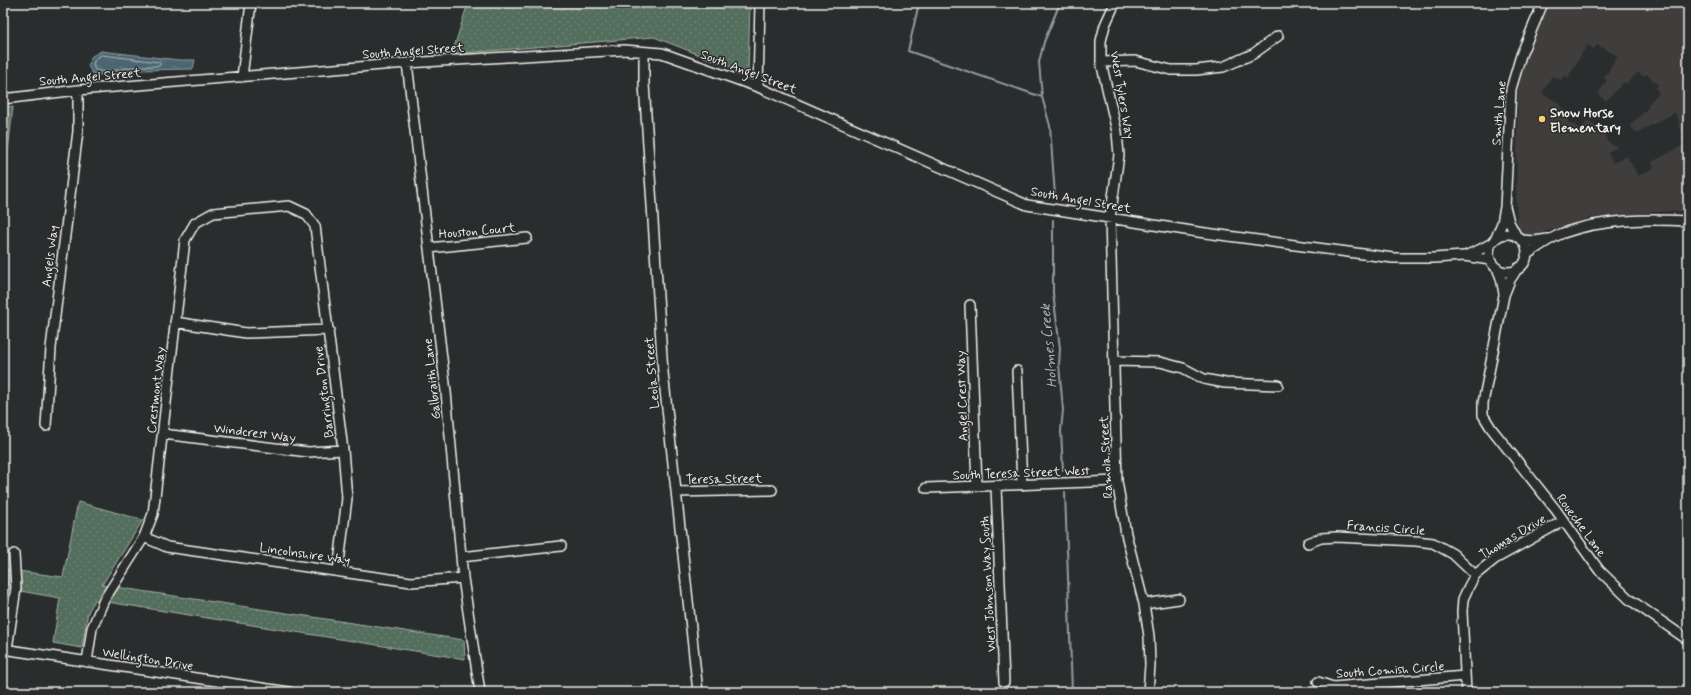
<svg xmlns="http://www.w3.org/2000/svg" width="1691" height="695" font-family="Mynerve,sans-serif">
<defs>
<pattern id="grass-dots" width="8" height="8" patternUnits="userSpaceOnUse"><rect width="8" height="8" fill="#536e5d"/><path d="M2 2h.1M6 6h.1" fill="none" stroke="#6c8374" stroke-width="1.8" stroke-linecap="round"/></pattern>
<pattern id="water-ripples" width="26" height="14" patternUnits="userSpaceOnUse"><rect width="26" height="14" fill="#4c6671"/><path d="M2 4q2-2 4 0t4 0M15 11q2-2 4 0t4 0" fill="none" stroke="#667c85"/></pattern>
</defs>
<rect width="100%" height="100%" fill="#2a2d2e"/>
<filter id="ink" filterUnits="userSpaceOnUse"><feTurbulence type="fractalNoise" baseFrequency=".025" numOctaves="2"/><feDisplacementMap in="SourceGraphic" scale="8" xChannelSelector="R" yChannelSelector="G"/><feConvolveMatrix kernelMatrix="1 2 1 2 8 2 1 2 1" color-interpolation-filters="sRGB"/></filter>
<g filter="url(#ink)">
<path fill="#3f3c3c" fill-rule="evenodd" d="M1549 3H1688V212L1671 211 1589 218 1532 236 1524 235 1517 228 1516 194 1518 90 1524 61ZM1587 45 1594 49 1597 45 1618 56 1604 78 1607 80 1598 94 1606 101 1624 82 1626 84 1638 72 1643 76 1647 74 1658 85 1655 88 1659 93 1647 105 1649 107 1630 125 1636 133 1675 113 1680 123 1678 124 1684 135 1681 137 1685 144 1652 162 1654 168 1638 176 1627 156 1613 163 1608 152 1617 147 1616 145H1613L1607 141 1605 133 1600 130 1601 128 1587 120 1582 130 1568 122V120L1564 118 1568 112 1560 107 1561 104 1542 93 1552 76 1561 80 1564 75 1568 78Z"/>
<path fill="url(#grass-dots)" stroke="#a4b0a2" d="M468 3H750L748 74 654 37 452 54Z
M3 106 13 107 3 195Z
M78 502 143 520 102 585 464 640 465 659 95 600 88 612 82 648 53 643 60 598 3 588V569L63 577Z"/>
<path fill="url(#water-ripples)" stroke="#8f9ea1" d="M101 51 179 60H195L193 69 140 70 105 76 92 73 88 66 92 56Z"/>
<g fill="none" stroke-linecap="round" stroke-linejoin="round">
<path stroke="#b1b9b8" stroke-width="1" d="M102 55 159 62 161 64 159 66H139L105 72 95 70 93 65 95 59Z"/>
<path stroke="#8f9ea1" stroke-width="2" d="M919 3 908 51 1042 97
M1055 196 1050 126 1042 97 1039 62 1044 42 1060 3
M1053 220V293L1060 348 1059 365 1063 410 1061 431 1063 470
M1065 492 1072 692"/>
<defs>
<path id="minor" d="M1115 3 1105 25 1101 41V62L1117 132 1119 155 1110 218 1117 481 1126 534 1144 604 1149 636 1150 665 1148 692
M644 52V84L663 372 698 692
M1101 62 1135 61 1171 70H1196L1223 67 1253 54 1278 36
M407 63 446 392 463 578 480 692
M242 77 251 3
M758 87 760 3
M3 99 78 90 407 63 624 50 662 53 758 87 1027 205 1198 232 1393 258H1434L1464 256 1490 260
M1506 210 1509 222 1517 237
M1489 253a19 19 0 1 1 38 0a19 19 0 1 1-38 0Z
M1496 238 1502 223 1505 207 1511 89 1521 55 1543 3
M1522 240 1534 241 1548 239
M429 248 527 238
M1526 255C1538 247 1550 238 1563 233 1602 219 1647 219 1688 221
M1465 256 1479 250 1492 243
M1497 268 1501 278 1504 294
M1518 268 1510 280 1504 295 1483 403V415L1491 428 1556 510 1599 570 1629 599 1688 640
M970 305 977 486
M175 322 246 333 329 330
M1114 361 1160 362 1183 368 1204 379 1225 383 1278 385
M1017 371 1022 485
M46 426 51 348 78 131V90
M163 434 308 452 343 450
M996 486 1004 682
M926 488 1117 481
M676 492 772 490
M144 537 167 547 411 582 463 578
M1308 543 1321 538 1337 537 1416 541 1433 543 1453 554 1475 575
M461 557 561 546
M1144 604 1179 599
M3 649 289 692
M7 649 16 588 14 554
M87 662 92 628 104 600 144 537 153 514 185 240 195 223 213 213 289 206 306 214 315 226 343 450 347 498 338 571
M1318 682 1333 687 1465 676
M1466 692 1462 612 1463 599 1469 586 1475 575 1495 559 1563 521"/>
</defs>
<use href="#minor" stroke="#f4f1e8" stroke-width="12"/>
<use href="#minor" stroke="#2a2d2e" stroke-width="9"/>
</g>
</g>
<circle fill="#ffd166" stroke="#2a2d2e" stroke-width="1.5" cx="1542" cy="119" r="4"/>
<g text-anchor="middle" stroke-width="3" stroke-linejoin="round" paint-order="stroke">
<g font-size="13" fill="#f4f1e8" stroke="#2a2d2e">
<text transform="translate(413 50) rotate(-4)" y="5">South Angel Street</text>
<text transform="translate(749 71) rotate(21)" y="5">South Angel Street</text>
<text transform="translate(90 76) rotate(-5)" y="5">South Angel Street</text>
<text transform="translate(1123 95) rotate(80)" y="5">West Tylers Way</text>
<text transform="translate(1498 113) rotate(-85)" y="5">Smith Lane</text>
<text transform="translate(1081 199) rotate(10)" y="5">South Angel Street</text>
<text transform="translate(477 230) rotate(-5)" y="5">Houston Court</text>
<text transform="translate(49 256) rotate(-83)" y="5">Angels Way</text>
<text transform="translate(651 373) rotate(-95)" y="5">Leola Street</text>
<text transform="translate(431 379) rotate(-96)" y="5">Galbraith Lane</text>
<text transform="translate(155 390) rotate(-84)" y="5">Crestmont Way</text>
<text transform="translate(323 392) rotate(-97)" y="5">Barrington Drive</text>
<text transform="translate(961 396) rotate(-92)" y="5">Angel Crest Way</text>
<text transform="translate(255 432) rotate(7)" y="5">Windcrest Way</text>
<text transform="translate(1105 457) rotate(-93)" y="5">Ramola Street</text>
<text transform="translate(1021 472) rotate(-2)" y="5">South Teresa Street West</text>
<text transform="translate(724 478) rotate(-1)" y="5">Teresa Street</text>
<text transform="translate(1582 525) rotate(54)" y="5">Roueche Lane</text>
<text transform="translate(1386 527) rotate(4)" y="5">Francis Circle</text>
<text transform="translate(1512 536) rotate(-31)" y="5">Thomas Drive</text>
<text transform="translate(305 553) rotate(8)" y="5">Lincolnshire Way</text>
<text transform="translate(987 584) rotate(-93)" y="5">West Johnson Way South</text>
<text transform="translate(148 658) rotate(9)" y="5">Wellington Drive</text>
<text transform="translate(1390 669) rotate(-4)" y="5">South Comish Circle</text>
</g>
<g font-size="13" font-weight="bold" fill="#f4f1e8" stroke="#2a2d2e" text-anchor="start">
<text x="1550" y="117">Snow Horse<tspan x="1550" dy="15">Elementary</tspan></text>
</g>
<g font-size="14" font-style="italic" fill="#b1b9b8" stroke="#2a2d2e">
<text transform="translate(1048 346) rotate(-95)" y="5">Holmes Creek</text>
</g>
</g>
<rect width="1691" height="695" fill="none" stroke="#2a2d2e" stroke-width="16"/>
<rect x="8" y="8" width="1675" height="679" fill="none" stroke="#f4f1e8" stroke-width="1.5" filter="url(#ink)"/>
</svg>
